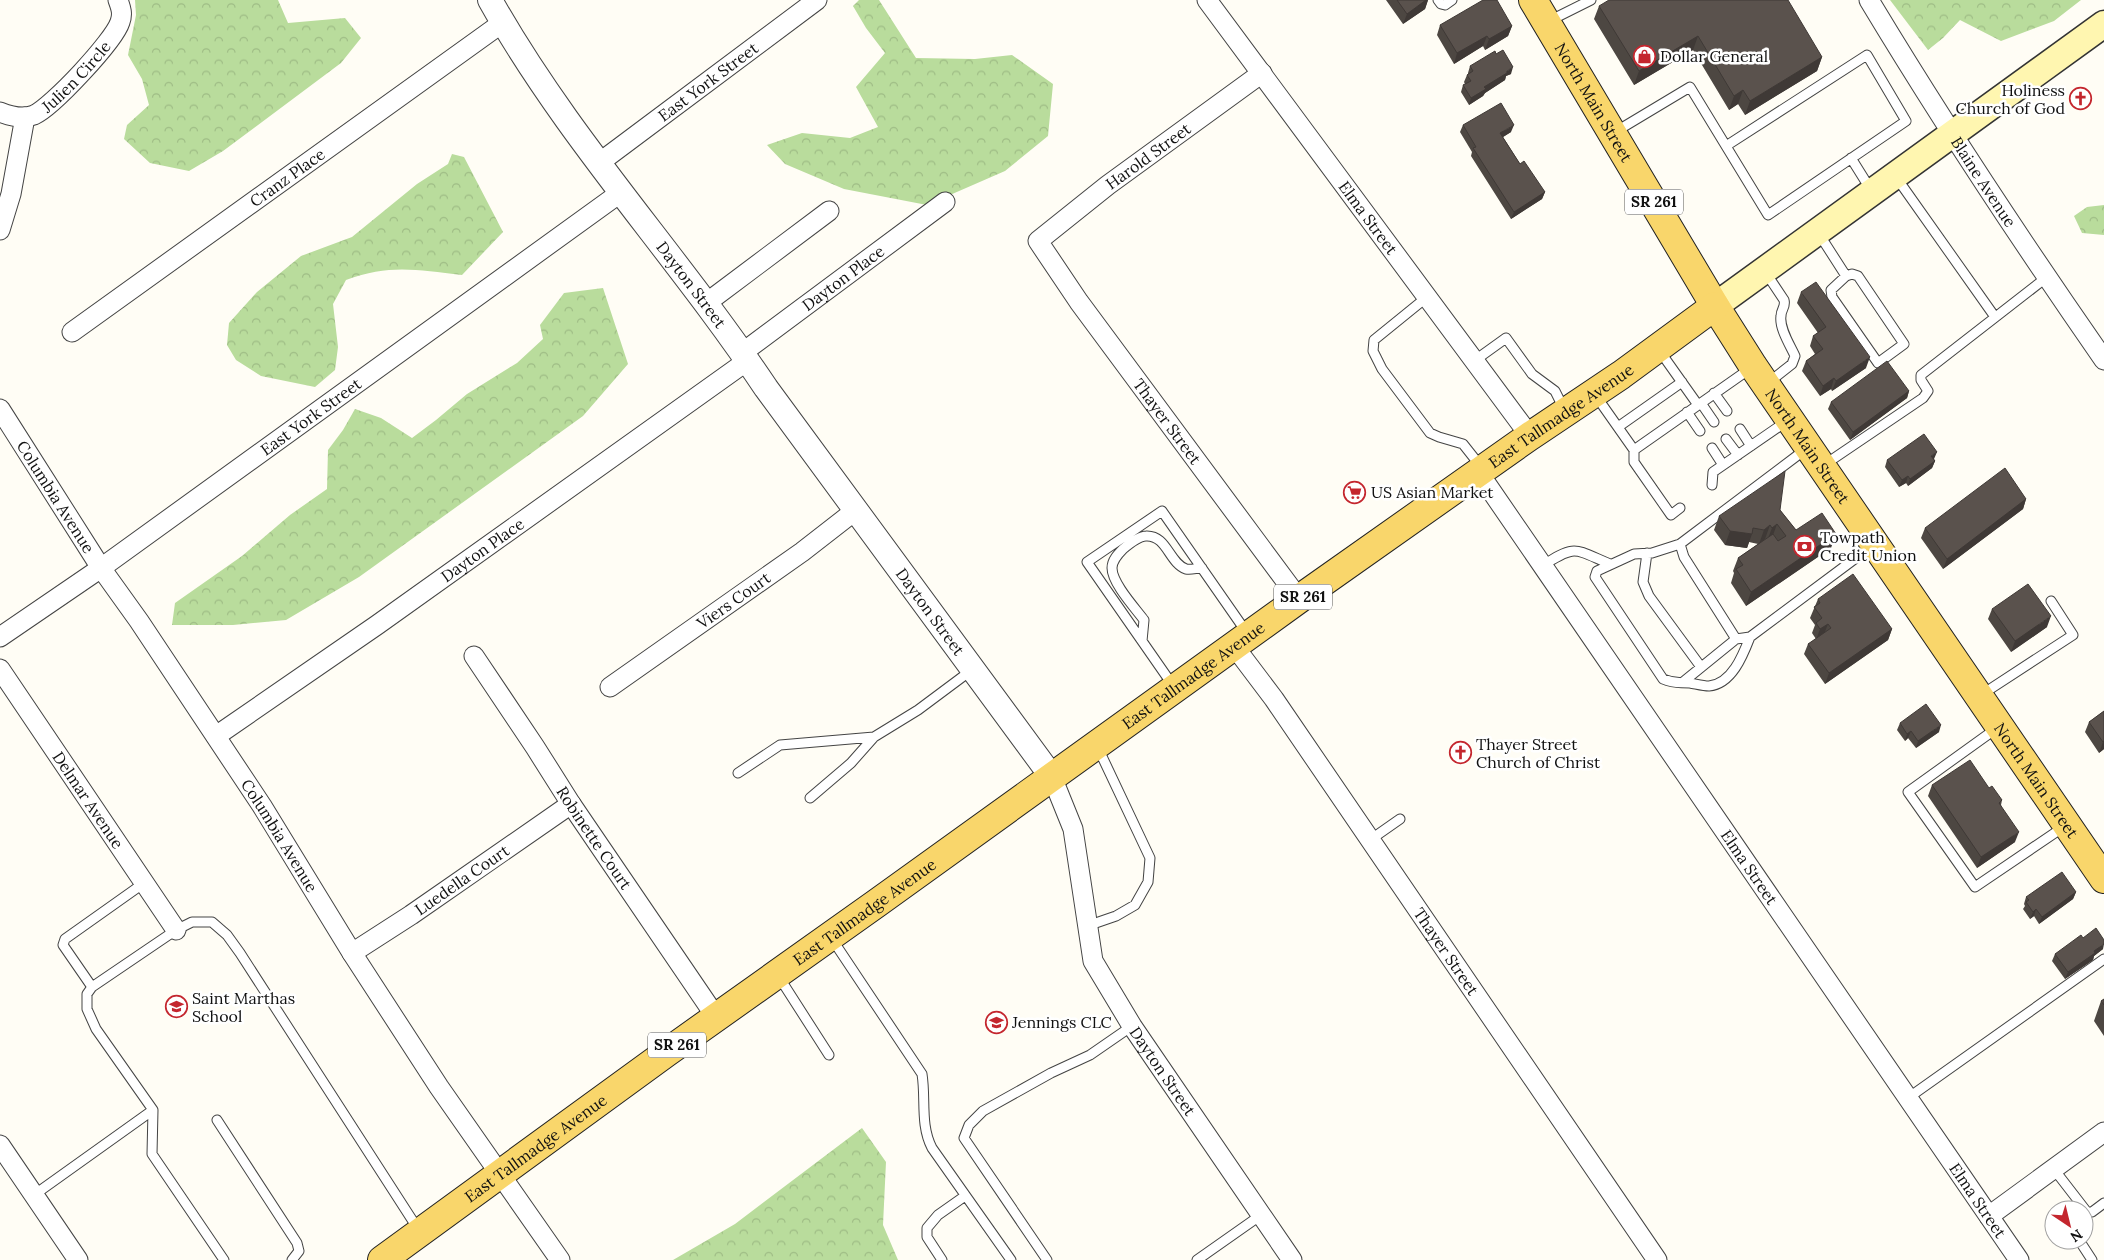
<svg xmlns="http://www.w3.org/2000/svg" width="2104" height="1260" font-family="Lora,serif">
<defs>
<pattern id="forest-crowns" width="20" height="18" patternUnits="userSpaceOnUse" patternTransform="scale(1.25)"><rect width="20" height="18" fill="#b9dc9c"/><path d="M2 6a3 3 0 1 1 6 0M12 15a3 3 0 1 1 6 0" fill="none" stroke="#9ebc85"/></pattern>
</defs>
<rect width="100%" height="100%" fill="#fffdf5"/>
<path fill="url(#forest-crowns)" d="M135 0H278L288 23 345 18 361 38 341 63 223 151 189 171 150 163 124 139 127 125 149 105 142 79 128 55 136 15Z
M859 0H879L916 58 975 59 1012 55 1053 84 1048 136 1005 171 927 205 844 189 785 164 767 145 802 133 850 138 878 127 856 87 885 53 866 28 853 6Z
M1890 0H2081L2054 21 2001 41 1960 20 1943 38 1928 50Z
M452 154 464 157 503 232 462 275C416 270 390 264 346 280L333 304 338 347 335 370 315 387 261 376 236 360 227 345 229 323 257 292 301 256 352 237 417 184 448 164Z
M2104 205V235L2082 233 2074 216 2087 207Z
M603 288 628 364 583 416 359 577 286 620 233 625H172L175 603 242 556 290 515 327 489 328 450 343 430 355 409 381 418 412 438 436 420 467 394 517 363 543 339 540 325 564 293Z
M862 1128 886 1162 883 1225 898 1260H673L735 1224Z"/>
<g fill="none" stroke-linecap="round" stroke-linejoin="round">
<defs>
<path id="service" d="M1438 0 1441 4 1445 5 1452 0
M1549 21 1591 0
M1615 132 1690 87 1768 215 1906 121 1867 55 1726 146
M1851 158 1871 190
M1896 177 1995 317
M1819 234 1846 276
M1766 273 1784 300C1786 307 1781 309 1781 316 1779 328 1790 345 1795 356L1792 364 1768 383
M1852 274 1858 276 1904 344 1878 363 1832 297 1831 290 1846 276Z
M1427 297 1374 340 1373 351 1382 369 1430 433 1439 437 1463 444 1482 468
M1659 350 1698 405
M1474 361 1506 338 1532 374 1555 391 1564 409
M1714 393 1727 411
M1596 396 1634 450 1751 368
M1701 403 1714 422
M1687 412 1700 431
M1618 427 1682 382
M1740 429 1751 446
M1726 439 1738 455
M1712 448 1723 465
M1806 449 1680 544 1684 557 1736 639 1750 637 1872 546
M1634 450V462L1671 515 1680 508
M1824 465 1923 398 1928 391 1921 380V375L2047 277
M1712 485 1713 472 1787 421
M1680 544 1652 553 1634 554 1597 571 1595 577 1663 679C1675 684 1678 682 1690 683 1696 684 1703 686 1709 686 1732 684 1743 655 1750 637
M1647 553 1643 582 1649 596 1701 667
M1542 566C1576 544 1574 549 1610 564
M1142 641 1144 620C1135 608 1112 583 1112 568 1112 560 1118 554 1123 549 1129 544 1139 536 1146 536 1167 535 1169 563 1186 569 1191 570 1197 568 1202 568
M1683 682 1736 639
M1174 687 1087 562 1162 511 1247 633
M1981 695 2073 635 2051 601
M1997 728 1908 792 1975 887 2065 826
M738 773 780 745 874 737 918 710 973 669
M810 798 851 763 874 737
M1370 840 1400 819
M144 883 65 939 63 945 92 987 176 930 192 922H212L227 935 240 953 418 1229
M1087 926 1116 916 1135 905 1148 882 1150 858 1098 748
M832 939 922 1074C926 1099 920 1125 932 1148L1011 1260
M779 977 829 1055
M92 987 87 994V1009L96 1029 153 1110 152 1154 224 1260
M1908 1098 2104 959
M217 1120 297 1243 299 1251 292 1260
M2053 1168 2087 1212H2092L2104 1203
M34 1195 153 1110
M2079 1240 2092 1260
M942 1260 927 1237V1228L938 1215 965 1196
M1047 1260 964 1138 969 1125 983 1111 1051 1073 1090 1055 1132 1026
M1197 1260 1261 1215"/>
<g id="minor">
<path id="s1" d="M1207 0 1530 436"/>
<path id="s2" d="M1869 0C1943 123 2022 242 2104 360"/>
<path id="s3" d="M1262 73 1108 185 1038 241 1079 302 1299 599"/>
<path id="s4" d="M0 112C10 116 24 119 34 115 52 107 114 41 120 22 123 14 121 8 118 0"/>
<path id="s5" d="M599 163 817 0"/>
<path d="M0 230 11 194 25 117"/>
<path d="M705 304 829 211"/>
<path id="s6" d="M72 332 502 23"/>
<path id="s7" d="M742 353 945 202"/>
<path id="s8" d="M0 409 101 568 139 621 262 806 352 953 439 1087 560 1260"/>
<path id="s9" d="M1479 473 2019 1260"/>
<path id="s10" d="M0 637 101 568 620 193"/>
<path id="s11" d="M1234 646 1274 699 1657 1260"/>
<path id="s12" d="M474 656 535 747 571 804 716 1017"/>
<path id="s13" d="M0 669 176 930"/>
<path id="s14" d="M610 687 802 552 856 510"/>
<path id="s15" d="M216 736 377 625 747 361"/>
<path id="s16" d="M1052 777 1073 829 1093 961 1132 1026 1292 1260"/>
<path id="s17" d="M352 953 411 915 571 804"/>
<path d="M0 1145 78 1260"/>
<path d="M1989 1216 2104 1132"/>
</g>
<g id="tertiary">
<path id="s18" d="M490 0C568 139 678 256 766 388L1052 777"/>
</g>
<path id="secondary" d="M1715 306 2104 24"/>
<g id="primary">
<path id="s19" d="M1533 0 1715 306 1753 366 2104 879"/>
<path id="s20" d="M382 1260 666 1053 877 903 1299 599 1530 436 1621 375 1715 306"/>
</g>
</defs>
<use href="#service" stroke="#444" stroke-width="11"/>
<use href="#minor" stroke="#444" stroke-width="21"/>
<use href="#tertiary" stroke="#444" stroke-width="26"/>
<use href="#secondary" stroke="#333" stroke-width="29"/>
<use href="#primary" stroke="#222" stroke-width="30"/>
<use href="#service" stroke="#fff" stroke-width="9"/>
<use href="#minor" stroke="#fff" stroke-width="19"/>
<use href="#tertiary" stroke="#fff" stroke-width="24"/>
<use href="#secondary" stroke="#fff6b0" stroke-width="26"/>
<use href="#primary" stroke="#f9d66b" stroke-width="28"/>
</g>
<path fill="#4d4742" d="M1386 0H1428L1425 9 1403 24Z
M1599 6 1822 57 1817 71 1745 115 1738 104 1729 110 1693 50 1634 85 1594 19Z
M1440 25 1512 26 1508 36 1485 50 1483 46 1454 64 1437 35Z
M1470 66 1511 74 1506 76 1505 80 1485 93 1483 96 1469 105 1461 92 1463 85 1465 84 1464 82 1467 75 1468 74V73Z
M1463 125 1511 132 1503 137 1520 164 1545 192 1542 199 1511 219 1471 156 1472 152 1460 132Z
M1801 292 1866 368 1832 391 1831 389 1820 396 1802 371 1806 361 1815 354 1810 346 1813 336 1818 333 1797 303Z
M1909 391 1907 398 1850 440 1828 409 1831 402Z
M1934 459 1935 461 1932 468 1908 486 1906 483 1899 487 1885 467 1887 460Z
M2026 499 2023 509 1943 569 1921 538 1925 528Z
M1780 510 1796 530 1831 548 1746 606 1731 583 1734 573 1733 571 1738 558 1758 544 1749 542 1747 548 1725 545 1714 530 1719 516Z
M1818 599 1892 629 1888 640 1825 684 1804 654 1808 644 1816 639 1812 633 1815 625 1810 618Z
M1992 609 2047 627 2011 652 1988 619Z
M2104 711V749L2099 753 2085 732 2089 722Z
M1900 723 1939 732 1916 748 1908 738 1905 741 1897 730Z
M1932 785 1989 788 2002 800 2001 805 2015 842 1977 868 1928 796Z
M2076 892 2073 899 2039 924 2034 916 2030 919 2023 909 2025 906 2024 904 2026 897Z
M2083 938 2103 949 2094 956 2093 960 2065 979 2052 961 2055 954Z
M2104 999V1036L2094 1021 2101 1001Z"/>
<path fill="#3f3936" d="M1426 0H1428L1425 9 1403 24 1407 14Z
M1512 26 1508 36 1485 50 1489 39Z
M1487 36 1483 46 1454 64 1457 53Z
M1698 36 1693 50 1634 85 1639 71Z
M1822 57 1817 71 1745 115 1750 101Z
M1513 67 1511 74 1506 76 1505 80 1485 93 1483 96 1469 105 1471 98 1484 87Z
M1743 90 1738 104 1729 110 1734 96Z
M1514 125 1511 132 1498 140 1500 133Z
M1545 192 1542 199 1511 219 1514 212Z
M1870 357 1866 368 1832 391 1836 381Z
M1834 378 1831 389 1820 396 1823 386Z
M1909 391 1907 398 1850 440 1853 432Z
M1937 452 1934 459 1928 463 1931 456Z
M1935 461 1932 468 1908 486 1910 479Z
M1908 476 1906 483 1899 487 1902 480Z
M2026 499 2023 509 1943 569 1947 559Z
M1777 524 1772 538 1767 541 1772 528Z
M1770 525 1765 539 1759 544 1764 530Z
M1730 531 1752 534 1747 548 1725 545Z
M1836 534 1831 548 1746 606 1751 592Z
M2051 616 2047 627 2011 652 2015 641Z
M1828 624 1824 634 1816 640 1820 629Z
M1892 629 1888 640 1825 684 1829 673Z
M1941 725 1939 732 1916 748 1918 741Z
M1911 731 1908 738 1905 741 1907 734Z
M2104 741V749L2099 753 2103 742Z
M2019 832 2015 842 1977 868 1981 857Z
M2076 892 2073 899 2039 924 2042 917Z
M2036 909 2034 916 2030 919 2033 912Z
M2104 944 2103 949 2094 956 2093 960 2065 979 2068 972 2094 951Z"/>
<path fill="#5a524d" stroke="#3f3936" d="M1397 0H1426L1407 14Z
M1483 0H1497L1512 26 1489 39 1487 36 1457 53 1440 25Z
M1609 0H1788L1822 57 1750 101 1743 90 1734 96 1698 36 1639 71 1599 6Z
M1503 50 1513 67 1507 71V73L1484 87 1486 89 1471 98 1463 85 1471 81 1467 75 1473 71 1470 66 1495 51 1496 54Z
M1501 103 1514 125 1500 133 1520 164 1524 161 1545 192 1514 212 1473 148 1476 147 1463 125Z
M1816 282 1870 357 1836 381 1834 378 1823 386 1806 361 1823 349 1813 336 1826 327 1801 292Z
M1887 361 1909 391 1853 432 1831 402Z
M1924 434 1937 452 1931 456 1935 461 1910 479 1908 476 1902 480 1887 460Z
M2005 468 2026 499 1947 559 1925 528Z
M1785 471 1780 510 1796 530 1822 513 1836 534 1751 592 1736 569 1743 565 1738 558 1773 534 1778 541 1786 536 1777 524 1772 528 1770 525 1764 530 1753 528 1752 534 1730 531 1719 516Z
M1853 574 1892 629 1829 673 1808 644 1831 628 1828 624 1820 629 1816 623 1822 618 1814 607 1820 603 1818 599Z
M2028 584 2051 616 2015 641 1992 609Z
M1926 704 1941 725 1918 741 1911 731 1907 734 1900 723Z
M2104 711V741L2103 742 2089 722Z
M1970 760 1989 788 1992 786 2002 800 1999 803 2019 832 1981 857 1932 785Z
M2062 872 2076 892 2042 917 2036 909 2033 912 2026 902 2029 900 2026 897Z
M2096 928 2104 940V944L2094 951 2095 953 2068 972 2055 954 2081 935 2083 938Z
M2104 999V1005L2101 1001Z"/>
<defs>
<symbol id="shop-ring" viewBox="-11 -11 22 22"><circle r="9.5" fill="#fff" stroke="#c4262e" stroke-width="1.5"/><path d="M-5-2.5h2.3a2.7 3.5 0 0 1 5.4 0H5L5.5 6h-11ZM-1.5-2.5h3a1.5 2.3 0 0 0-3 0Z" fill="#c4262e"/></symbol>
<symbol id="church-ring" viewBox="-11 -11 22 22"><circle r="9.5" fill="#fff" stroke="#c4262e" stroke-width="1.5"/><path d="M-1.2-6h2.4v3.5h3.3v2.4h-3.3V6h-2.4V-.1h-3.3v-2.4h3.3Z" fill="#c4262e"/></symbol>
<symbol id="supermarket-ring" viewBox="-11 -11 22 22"><circle r="9.5" fill="#fff" stroke="#c4262e" stroke-width="1.5"/><path d="M-6-5.5h2.5l.6 2H6L4.5 2H-2.5L-4.4-4H-6ZM-1.5 3.2a1.3 1.3 0 1 0 .1 0ZM3 3.2a1.3 1.3 0 1 0 .1 0Z" fill="#c4262e"/></symbol>
<symbol id="bank-ring" viewBox="-11 -11 22 22"><circle r="9.5" fill="#fff" stroke="#c4262e" stroke-width="1.5"/><path d="M-6-4H6V4H-6ZM0-2.3a2.3 2.3 0 1 0 0 4.6a2.3 2.3 0 1 0 0-4.6Z" fill="#c4262e"/></symbol>
<symbol id="school-ring" viewBox="-11 -11 22 22"><circle r="9.5" fill="#fff" stroke="#c4262e" stroke-width="1.5"/><path d="M0-5L7-2L0 1L-7-2ZM-4 1L0 2.5L4 1V4Q0 6-4 4Z" fill="#c4262e"/></symbol>
</defs>
<g fill-rule="evenodd">
<use href="#shop-ring" x="1632" y="44" width="25" height="25"/>
<use href="#church-ring" x="2068" y="86" width="25" height="25"/>
<use href="#supermarket-ring" x="1342" y="480" width="25" height="25"/>
<use href="#bank-ring" x="1792" y="534" width="25" height="25"/>
<use href="#church-ring" x="1448" y="740" width="25" height="25"/>
<use href="#school-ring" x="164" y="994" width="25" height="25"/>
<use href="#school-ring" x="984" y="1010" width="25" height="25"/>
</g>
<g text-anchor="middle" stroke-width="5" stroke-linejoin="round" paint-order="stroke">
<g fill="#fff" stroke="#585858" stroke-width="1">
<rect x="1625" y="189.5" width="58" height="25" rx="4"/>
<rect x="1274" y="584.5" width="58" height="25" rx="4"/>
<rect x="648" y="1032.5" width="58" height="25" rx="4"/>
</g>
<g font-size="15" font-weight="bold" fill="#111">
<text x="1654" y="207">SR 261</text>
<text x="1303" y="602">SR 261</text>
<text x="677" y="1050">SR 261</text>
</g>
<g font-size="16" fill="#111" stroke="#fff" text-anchor="start">
<text x="1660" y="62">Dollar General</text>
<text x="2065" y="96" text-anchor="end">Holiness<tspan x="2065" dy="18">Church of God</tspan></text>
<text x="1371" y="498">US Asian Market</text>
<text x="1820" y="543">Towpath<tspan x="1820" dy="18">Credit Union</tspan></text>
<text x="1476" y="750">Thayer Street<tspan x="1476" dy="18">Church of Christ</tspan></text>
<text x="192" y="1004">Saint Marthas<tspan x="192" dy="18">School</tspan></text>
<text x="1012" y="1028">Jennings CLC</text>
</g>
<g font-size="16" fill="#111" stroke="#fff">
<text dy="6" stroke="none"><textPath href="#s4" startOffset="92">Julien Circle</textPath></text>
<text dy="6" stroke="none"><textPath href="#s5" startOffset="136">East York Street</textPath></text>
<text dy="6" stroke="none"><textPath href="#s19" startOffset="119">North Main Street</textPath></text>
<text transform="translate(1148 156) rotate(-36)" y="6">Harold Street</text>
<text dy="6" stroke="none"><textPath href="#s6" startOffset="265">Cranz Place</textPath></text>
<text dy="6" stroke="none"><textPath href="#s2" startOffset="215">Blaine Avenue</textPath></text>
<text dy="6" stroke="none"><textPath href="#s1" startOffset="271">Elma Street</textPath></text>
<text dy="6" stroke="none"><textPath href="#s7" startOffset="126">Dayton Place</textPath></text>
<text dy="6" stroke="none"><textPath href="#s18" startOffset="349">Dayton Street</textPath></text>
<text dy="6" stroke="none"><textPath href="#s20" startOffset="1450">East Tallmadge Avenue</textPath></text>
<text dy="6" stroke="none"><textPath href="#s10" startOffset="381">East York Street</textPath></text>
<text dy="6" stroke="none"><textPath href="#s3" startOffset="502">Thayer Street</textPath></text>
<text dy="6" stroke="none"><textPath href="#s19" startOffset="524">North Main Street</textPath></text>
<text dy="6" stroke="none"><textPath href="#s8" startOffset="104">Columbia Avenue</textPath></text>
<text dy="6" stroke="none"><textPath href="#s15" startOffset="325">Dayton Place</textPath></text>
<text dy="6" stroke="none"><textPath href="#s14" startOffset="151">Viers Court</textPath></text>
<text dy="6" stroke="none"><textPath href="#s18" startOffset="754">Dayton Street</textPath></text>
<text dy="6" stroke="none"><textPath href="#s20" startOffset="1000">East Tallmadge Avenue</textPath></text>
<text dy="6" stroke="none"><textPath href="#s19" startOffset="929">North Main Street</textPath></text>
<text dy="6" stroke="none"><textPath href="#s13" startOffset="158">Delmar Avenue</textPath></text>
<text dy="6" stroke="none"><textPath href="#s8" startOffset="510">Columbia Avenue</textPath></text>
<text dy="6" stroke="none"><textPath href="#s12" startOffset="218">Robinette Court</textPath></text>
<text dy="6" stroke="none"><textPath href="#s9" startOffset="478">Elma Street</textPath></text>
<text dy="6" stroke="none"><textPath href="#s17" startOffset="132">Luedella Court</textPath></text>
<text dy="6" stroke="none"><textPath href="#s20" startOffset="595">East Tallmadge Avenue</textPath></text>
<text dy="6" stroke="none"><textPath href="#s11" startOffset="372">Thayer Street</textPath></text>
<text dy="6" stroke="none"><textPath href="#s16" startOffset="320">Dayton Street</textPath></text>
<text dy="6" stroke="none"><textPath href="#s20" startOffset="190">East Tallmadge Avenue</textPath></text>
<text dy="6" stroke="none"><textPath href="#s9" startOffset="882">Elma Street</textPath></text>
</g>
</g>
<g transform="translate(2069 1225) rotate(145)"><circle r="24" fill="#ffffff" stroke="#a0a0a0"/>
<path d="M0-4L9 19L0 12L-9 19Z" fill="#c4262e"/>
<text y="-8" font-size="14" font-weight="bold" text-anchor="middle" fill="#111111">N</text>
</g>
</svg>
